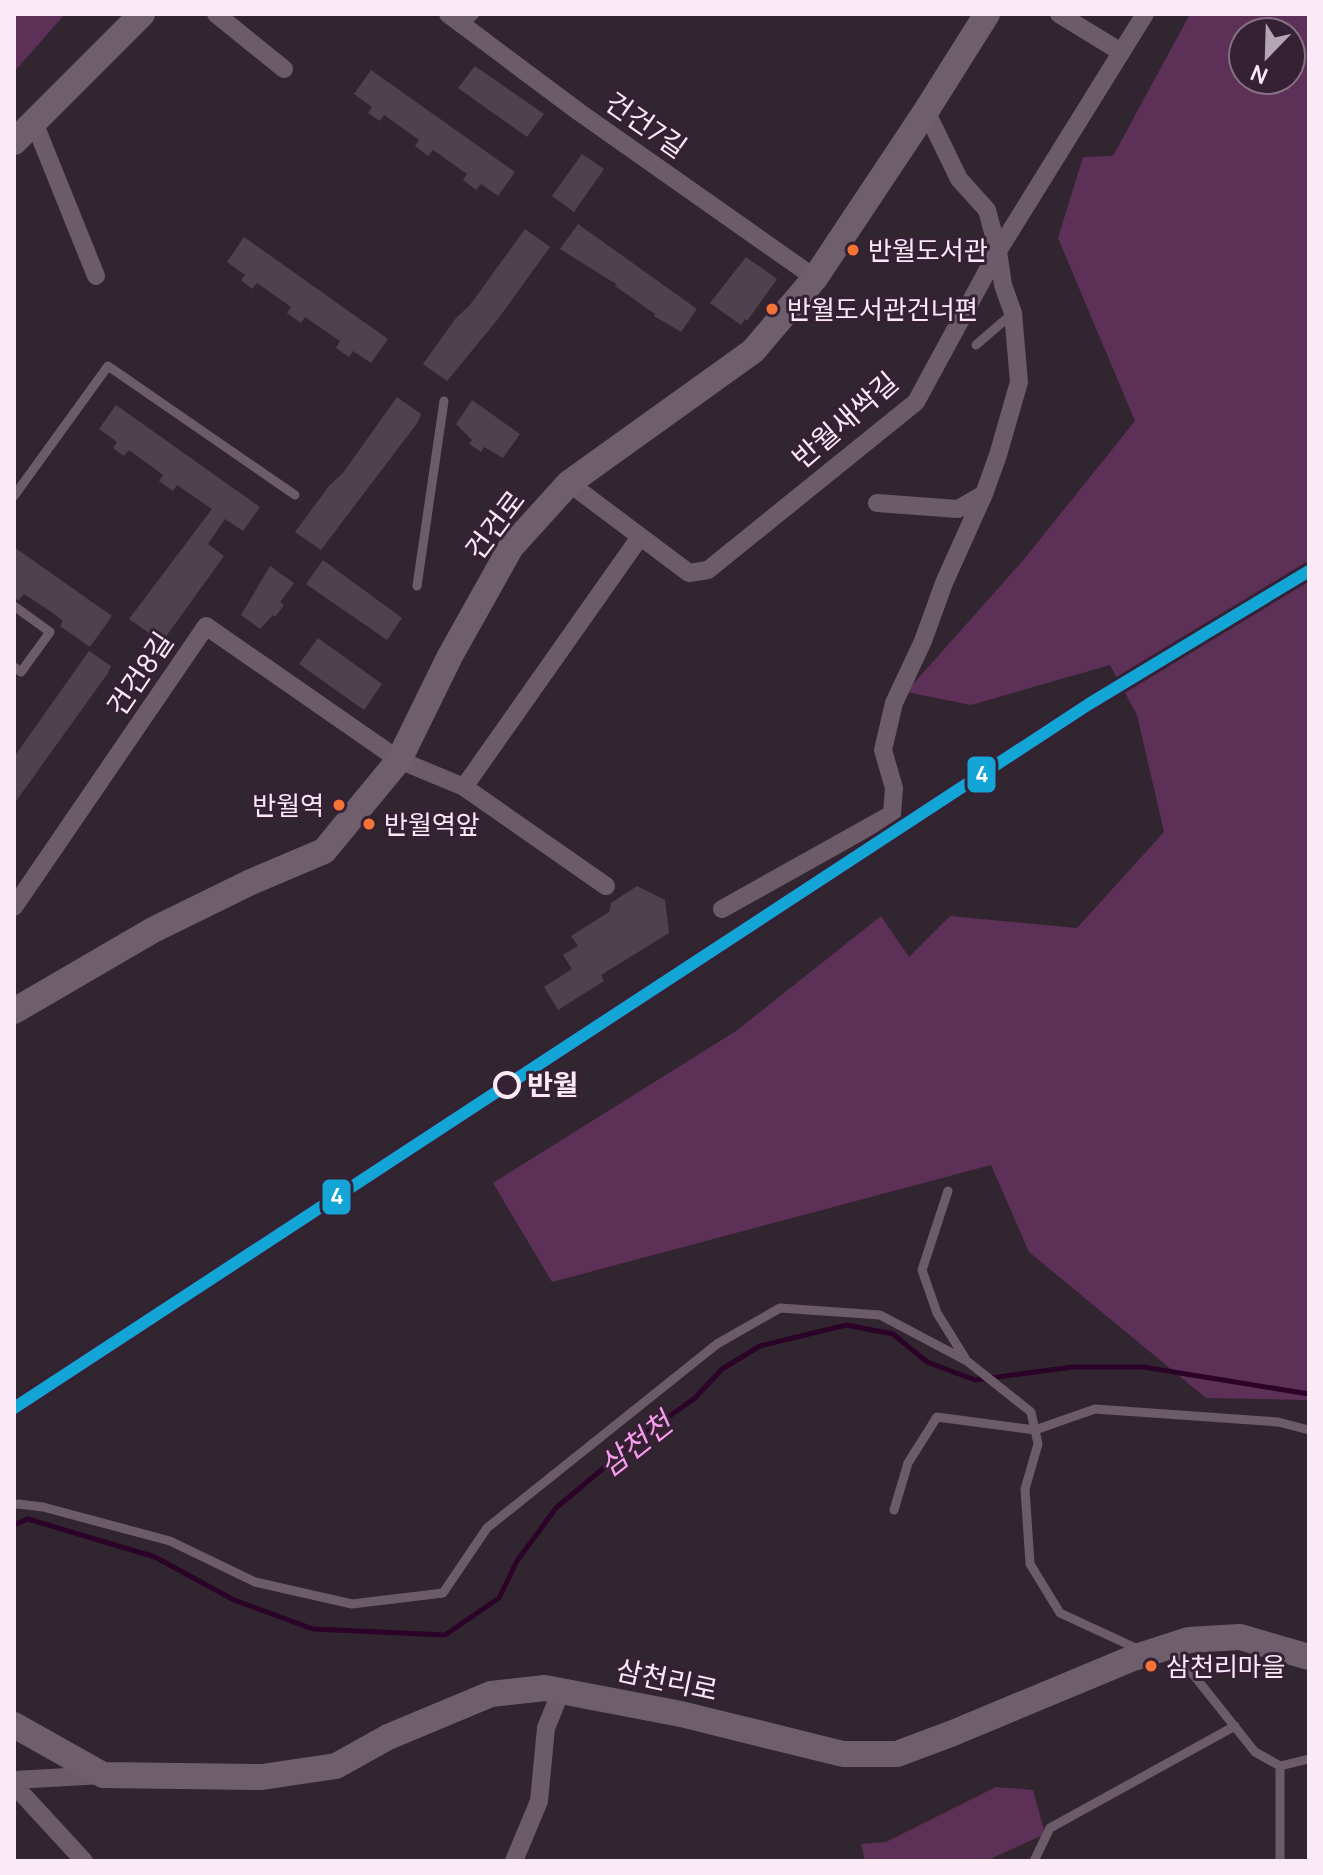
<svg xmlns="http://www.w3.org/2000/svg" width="1323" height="1875" font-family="Manrope,'Noto Sans KR',sans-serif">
<rect width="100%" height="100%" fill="#312530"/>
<path fill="#5d3058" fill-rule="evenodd" d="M14 14H65L14 72Z
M1190 14H1309V1400L1206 1398 1029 1252 991 1165 552 1282 493 1183 736 1031 881 916 909 957 950 916 1077 928 1164 832 1137 715 1110 665 971 705 906 692 1025 558 1135 421 1058 238 1083 157 1113 156ZM1243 32H1291V80H1243Z
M996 1787 1033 1790 1045 1834 986 1861H865L861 1844 886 1842Z"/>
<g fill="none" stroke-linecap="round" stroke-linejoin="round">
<path stroke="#2b0328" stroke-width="5" d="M14 1525 28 1519 155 1557 234 1600 313 1629 445 1635 499 1598 517 1561 556 1508 643 1435 695 1398 722 1369 760 1346 846 1325 893 1334 927 1362 975 1380 1073 1367H1143L1309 1394"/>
</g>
<path fill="#4e434c" d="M475 66 544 114 527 137 458 88Z
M371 70 515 172 498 196 481 184 476 190 463 180 467 174 433 150 428 156 415 146 419 140 384 115 380 121 368 113 372 107 354 94Z
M582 154 604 169 574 212 552 196Z
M578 224 697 309 681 332 654 316 655 314 615 286 616 284 560 249Z
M525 229 550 247 498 319 447 381 423 364 456 318 470 305Z
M244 237 388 339 371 363 353 351 349 357 336 348 340 341 305 317 301 323 287 313 291 307 257 283 252 289 241 280 245 275 227 262Z
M746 257 777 279 747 321 745 319 741 325 710 303Z
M397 397 421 414 418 422 321 550 295 532 329 486 343 473Z
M472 400 520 434 503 458 484 447 481 452 469 444 472 440 456 424Z
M116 405 260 507 243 531 225 519 208 544 224 556 162 642 129 619 212 509 177 485 173 491 159 481 163 475 129 450 124 456 113 448 117 442 99 429Z
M14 547 112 616 90 647 60 626 63 621 53 613 24 594 19 600 14 599Z
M323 560 402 618 387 640 306 584Z
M270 566 294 583 280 602 284 605 275 617 273 615 260 629 241 615Z
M318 638 382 684 364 710 299 664Z
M89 651 111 666 108 673 14 804V757Z
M637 886 665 900 669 933 601 975 604 981 558 1010 544 987 572 969 563 955 578 946 571 936 609 912 611 903Z"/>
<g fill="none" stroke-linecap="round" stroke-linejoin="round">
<path stroke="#6c5c6a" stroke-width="9" d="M464 25 475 14
M976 345 1013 313
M14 496 108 366 295 495
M417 586 444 401
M14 606 50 632 21 672 14 667
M948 1191 922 1270 937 1313 965 1358
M14 1505 18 1504 43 1507 170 1541 255 1582 352 1604 443 1593 487 1528 717 1344 780 1308 880 1315 967 1361 1031 1412 1038 1444 1025 1489 1030 1564 1060 1613 1140 1650
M894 1510 908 1463 937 1417 1035 1430 1095 1409 1278 1422 1309 1430
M1172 1648 1255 1752 1280 1766V1861
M1280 1766 1309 1759
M1034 1861 1050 1828 1235 1726"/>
<path stroke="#6c5c6a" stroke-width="18" d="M216 14 284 69
M448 14 579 112 815 278
M1059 14 1121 52
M34 122 96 276
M569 483 689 573 708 570 916 402 998 251 1145 14
M877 503 958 509 984 494
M464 787 640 537
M14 907 206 626 399 760 464 787 606 886
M722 909 892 814 894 788 883 750 894 703 923 641 944 583 984 494 998 455 1019 382 1013 313 1003 285 998 251 987 210 959 179 926 111
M14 1780 103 1775
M14 1785 84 1861
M514 1861 539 1801 546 1728 561 1691"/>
<path stroke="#6f5f6d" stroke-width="26" d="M14 142 142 14
M14 1011 153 930 251 882 324 851 399 760 450 656 511 547 569 483 753 351 815 278 926 111 987 14
M14 1725 103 1775 262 1777 336 1766 388 1737 491 1694 545 1688 681 1714 843 1754H897L953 1733 1133 1658 1189 1640 1240 1637 1309 1657"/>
<defs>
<path id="metro-1" d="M14 1408 1089 704 1309 571"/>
</defs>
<use href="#metro-1" stroke="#362033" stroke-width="18"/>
<use href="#metro-1" stroke="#13a5d5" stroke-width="12"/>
</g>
<g fill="#f57335" stroke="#362033" stroke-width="3">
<circle cx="853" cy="250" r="7"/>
<circle cx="772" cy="309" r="7"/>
<circle cx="339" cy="805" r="7"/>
<circle cx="369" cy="824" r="7"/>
<circle cx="1151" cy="1666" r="7"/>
</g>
<circle fill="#362033" stroke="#f9eaf6" stroke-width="4" cx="507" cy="1085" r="12"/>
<g text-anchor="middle" stroke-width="6" stroke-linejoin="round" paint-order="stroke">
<g font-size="26" fill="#f9eaf6" stroke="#362033" text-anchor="start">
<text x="868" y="260">반월도서관</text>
<text x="787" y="319">반월도서관건너편</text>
<text x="324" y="815" text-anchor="end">반월역</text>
<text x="384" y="834">반월역앞</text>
<text x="1166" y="1676">삼천리마을</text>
</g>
<g font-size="28" fill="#f9eaf6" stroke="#362033">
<text transform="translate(646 125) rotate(35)" y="10">건건7길</text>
<text transform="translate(845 420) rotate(-41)" y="10">반월새싹길</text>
<text transform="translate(495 525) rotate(-53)" y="10">건건로</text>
<text transform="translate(140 674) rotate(-56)" y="10">건건8길</text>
<text transform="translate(667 1680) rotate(12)" y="10">삼천리로</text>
</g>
<g font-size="28" font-weight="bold" fill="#f9eaf6" stroke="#362033" text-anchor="start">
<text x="527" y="1095">반월</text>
</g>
<g font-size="30" font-style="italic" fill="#f59dea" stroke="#362033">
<text transform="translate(636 1445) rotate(-38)" y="10">삼천천</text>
</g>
</g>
<g stroke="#362033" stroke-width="3">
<rect x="966" y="755" width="31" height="39" rx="8" fill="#13a5d5"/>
<rect x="321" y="1178" width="31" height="38" rx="8" fill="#13a5d5"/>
</g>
<g font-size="22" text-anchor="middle" font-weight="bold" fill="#fff">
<text x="982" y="782">4</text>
<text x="337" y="1204">4</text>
</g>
<rect width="1323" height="1875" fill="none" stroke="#f9eaf6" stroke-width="32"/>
<g transform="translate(1267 56) rotate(203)"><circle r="38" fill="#362033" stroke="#847181" stroke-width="2"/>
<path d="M0-6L14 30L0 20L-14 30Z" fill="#b3a5b1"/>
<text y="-12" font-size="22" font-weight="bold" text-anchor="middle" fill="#f9eaf6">N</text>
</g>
</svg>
